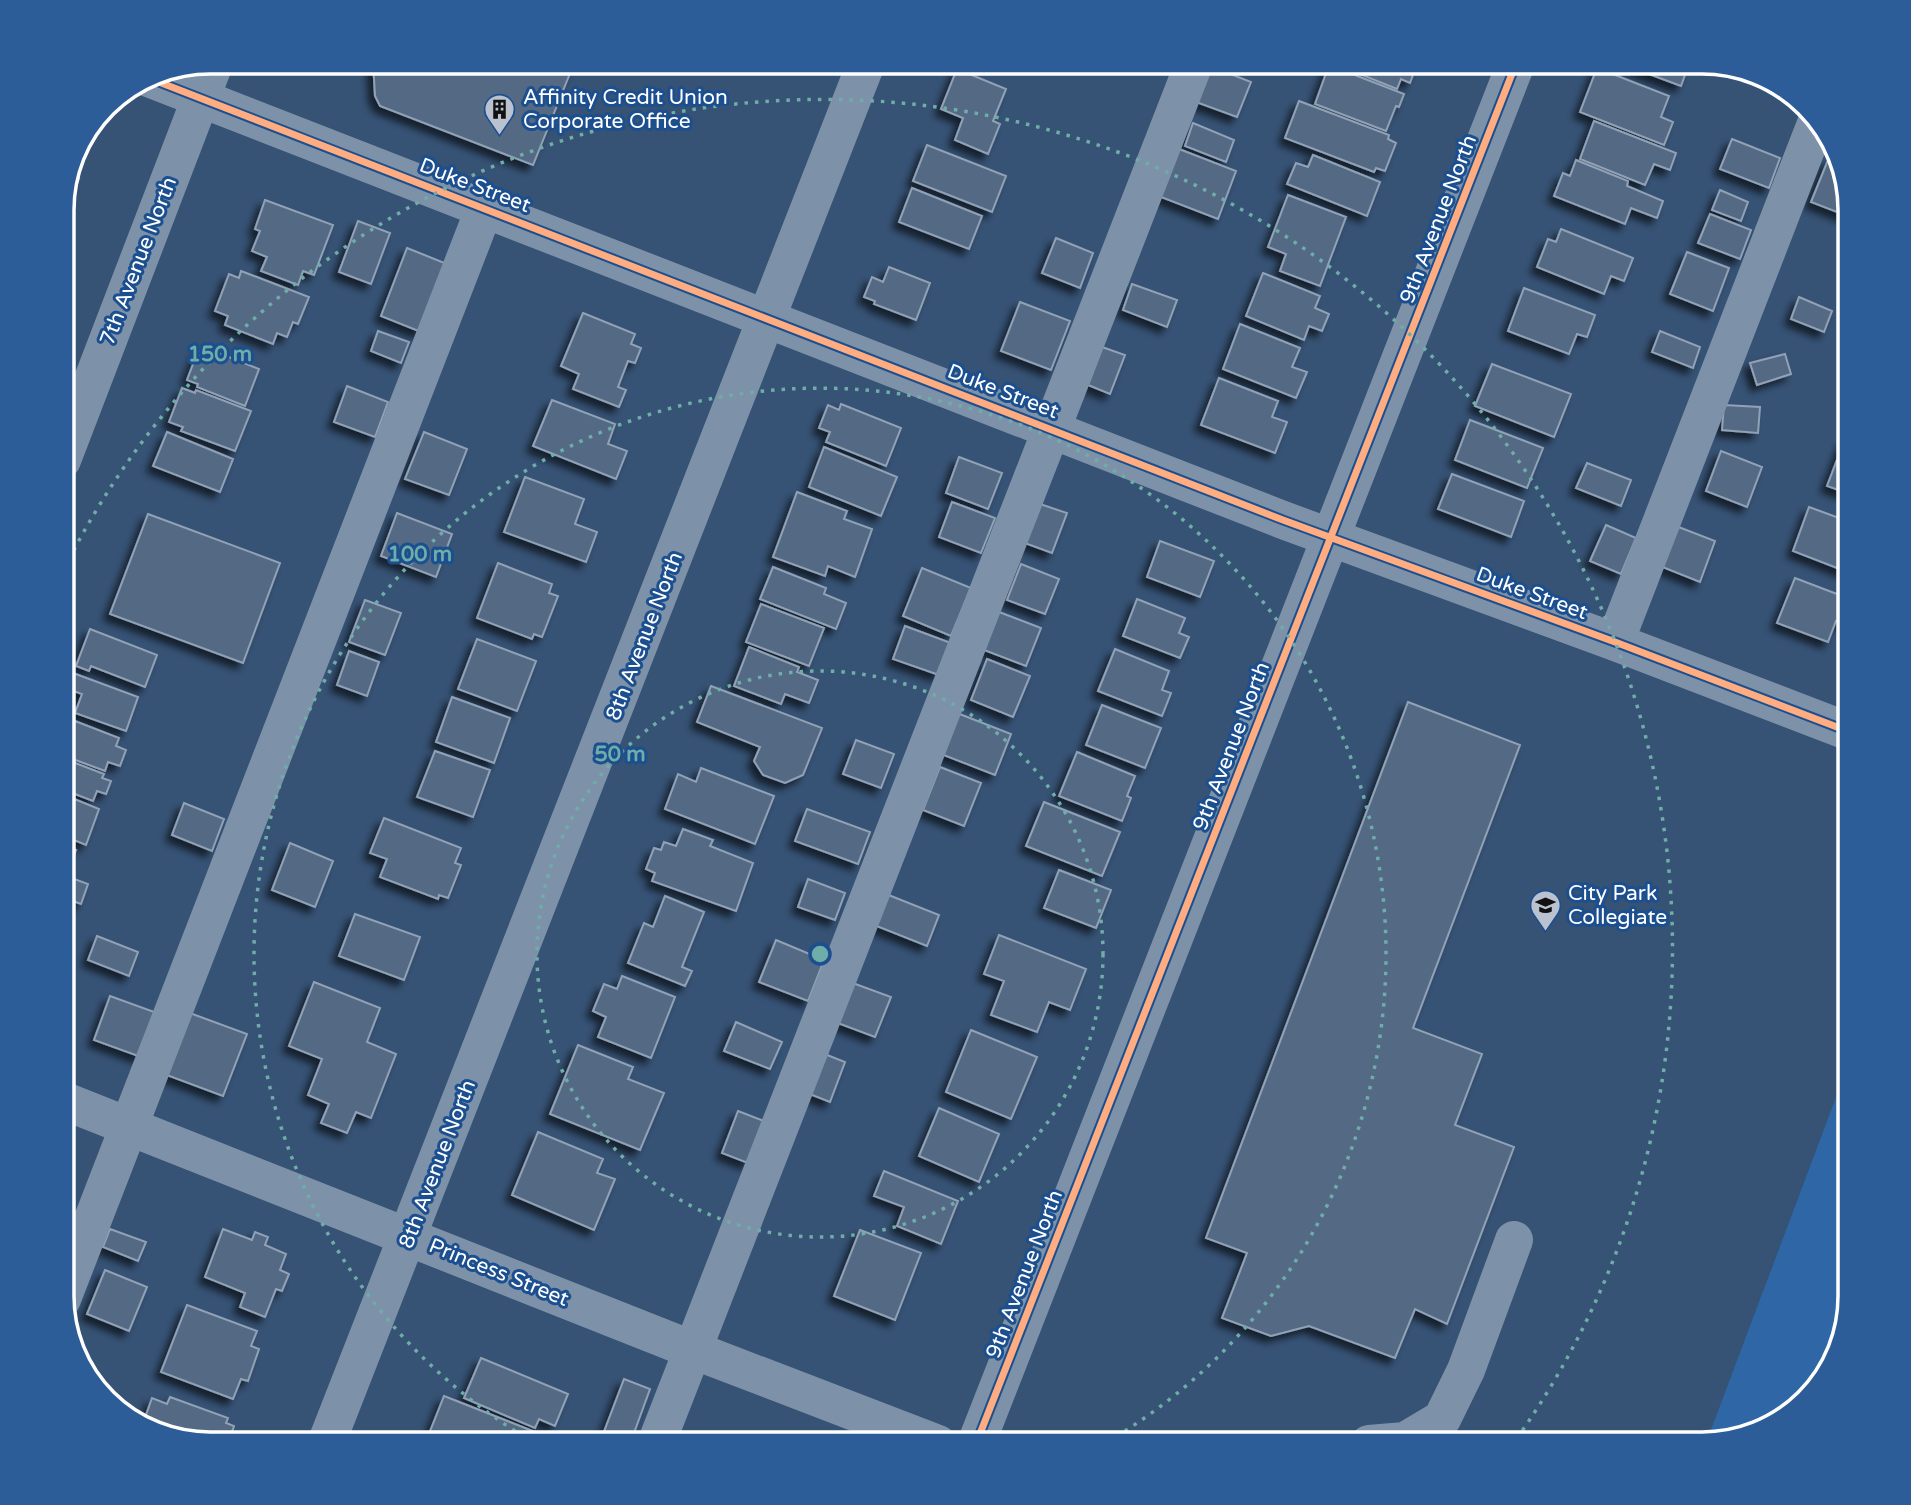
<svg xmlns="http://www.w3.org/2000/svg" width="1911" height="1505" font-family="'Varela Round',sans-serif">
<defs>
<filter id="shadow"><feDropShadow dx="-6" dy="6" stdDeviation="3.5" flood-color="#0009"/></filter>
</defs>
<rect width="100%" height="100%" fill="#365274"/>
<path fill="#2f66a5" d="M1850 1060V1296L1842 1344 1813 1393 1767 1429 1706 1443Z"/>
<path fill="#526984" stroke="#92a2b6" stroke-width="2" filter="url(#shadow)" d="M575 61 533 165 380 106 375 96 373 61Z
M1339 61H1409L1417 64 1410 83 1401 79 1397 89 1337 65Z
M1614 61H1690L1681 86Z
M1329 65 1404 94 1399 107 1396 106 1386 131 1315 104Z
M1210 66 1251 82 1237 117 1196 102Z
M1597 68 1669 96 1661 117 1673 122 1664 145 1580 112Z
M957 69 1006 89 993 121 1000 124 988 154 955 140 963 118 941 109Z
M1299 101 1389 135 1388 139 1396 143 1385 171 1376 168 1374 172 1285 138Z
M1594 121 1676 153 1670 170 1654 164 1645 185 1580 159Z
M1193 123 1234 140 1226 162 1185 146Z
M82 136 79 144 86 147 76 171 70 169 77 143Z
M1732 139 1780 158 1769 188 1720 169Z
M927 145 1006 176 992 212 913 181Z
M1179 149 1236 171 1218 219 1161 197Z
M1313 155 1380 182 1367 216 1287 184 1296 163 1308 167Z
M1576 160 1628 181 1627 186 1663 201 1657 218 1631 208 1625 224 1554 196 1563 173 1570 176Z
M1828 160 1839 164 1850 217 1811 202Z
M69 173 79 178 63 221 62 199Z
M912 188 982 216 969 249 899 222Z
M1720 190 1748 202 1741 221 1712 210Z
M1288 195 1346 217 1320 286 1280 271 1286 254 1268 247Z
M265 200 333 225 314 275 303 271 298 285 261 271 267 257 252 251 260 231 255 229Z
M1710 214 1751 230 1740 259 1698 243Z
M358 221 390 233 371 284 339 272Z
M1561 229 1633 258 1624 281 1611 276 1604 294 1537 267 1548 239 1556 242Z
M1056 238 1093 253 1080 288 1042 273Z
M407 248 447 264 421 332 381 316Z
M1687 252 1729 268 1713 311 1670 294Z
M889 267 930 283 916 320 874 304 875 301 864 297 872 277 883 282Z
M241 271 309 297 298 324 293 322 287 337 277 333 273 344 225 325 228 316 215 311 229 274 239 278Z
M1263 273 1320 296 1315 308 1329 314 1322 331 1309 326 1304 340 1246 316Z
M1132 284 1177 300 1167 327 1123 310Z
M1524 288 1595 315 1587 337 1577 334 1569 354 1508 331Z
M1799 297 1832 311 1824 332 1791 319Z
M1020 302 1070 321 1051 370 1001 351Z
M583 313 635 334 631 344 641 348 635 363 628 361 618 387 626 390 619 407 573 389 579 374 561 366Z
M1240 324 1300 348 1292 367 1307 372 1296 398 1223 369Z
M378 331 409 342 401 363 371 351Z
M1660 331 1700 347 1693 368 1652 352Z
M1102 347 1125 355 1110 394 1088 385Z
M198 351 212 356 214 351 259 369 245 406 197 387 198 384 187 380Z
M1785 354 1791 374 1757 385 1750 363Z
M1492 364 1571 394 1554 437 1475 406Z
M1219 378 1278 401 1272 417 1287 422 1275 453 1201 425Z
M347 386 388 402 375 437 334 422Z
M182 388 195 393 196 390 251 411 235 451 181 431 183 427 169 422Z
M552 400 615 424 608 444 627 451 616 479 533 446Z
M841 404 901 428 886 466 826 442 830 432 819 428 828 405 839 410Z
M1724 405 1760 407 1758 433 1722 430Z
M1470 420 1543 448 1527 488 1455 460Z
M167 432 233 459 220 492 153 466Z
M424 432 467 449 449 495 405 479Z
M1845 439 1850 441V494L1827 486Z
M824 447 897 477 881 516 809 487Z
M1721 451 1762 467 1747 507 1706 491Z
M959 457 1002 473 988 509 946 493Z
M1587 463 1631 480 1621 506 1576 488Z
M1452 474 1524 501 1511 537 1438 509Z
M525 477 584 499 575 524 597 532 586 562 504 532Z
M797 492 847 511 844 519 872 529 855 577 828 566 825 576 773 557Z
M952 502 995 518 981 553 939 537Z
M1037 503 1067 513 1052 553 1022 542Z
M1809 507 1850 522V573L1793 551Z
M397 513 452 534 436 577 381 556Z
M148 514 280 563 243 663 110 614Z
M1606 525 1636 538 1621 574 1590 561Z
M1676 526 1715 541 1700 582 1660 566Z
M1160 541 1214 561 1200 597 1147 577Z
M498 563 552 584 549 593 558 596 542 637 534 634 532 639 477 618Z
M1021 564 1059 579 1045 614 1007 600Z
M773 567 826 588 824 594 846 603 836 629 760 599Z
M922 568 971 588 951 636 903 616Z
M1795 578 1850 599 1847 624 1836 621 1828 642 1777 623Z
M1137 599 1185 618 1179 633 1189 637 1180 658 1123 636Z
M365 600 401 613 385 655 349 642Z
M761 604 824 628 809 666 746 642Z
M999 612 1041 628 1026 666 984 650Z
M905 626 951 643 939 675 893 659Z
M90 629 157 655 145 687 91 666 89 671 76 666Z
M477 639 536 661 517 711 458 689Z
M749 647 799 667 797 672 818 680 809 703 785 694 781 704 734 686Z
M1115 649 1169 671 1162 690 1171 693 1162 716 1098 691Z
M349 651 379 662 367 696 337 685Z
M987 659 1030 676 1013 717 971 700Z
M73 673 138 697 126 731 75 713 82 694 68 689Z
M711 686 822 728 803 775 785 783 763 775 754 761 760 747 697 722Z
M452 697 510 718 494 763 436 742Z
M1408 702 1520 745 1413 1028 1482 1054 1455 1125 1514 1147 1447 1324 1415 1309 1395 1358 1309 1326 1271 1336 1222 1318 1247 1253 1206 1238Z
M1102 705 1161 728 1145 768 1086 745Z
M957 713 1011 734 995 775 941 754Z
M62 716 119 738 116 746 126 750 120 766 108 762 105 771 62 755V743L65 735 62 734Z
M856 740 894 754 881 788 843 774Z
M435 751 490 770 473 817 417 797Z
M1077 752 1135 776 1127 796 1131 798 1122 821 1059 796Z
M62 758 104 774 102 778 111 781 106 794 97 791 93 801 62 789Z
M940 767 981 783 964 826 923 810Z
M701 768 774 796 755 844 665 809 678 774 696 782Z
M62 794 99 809 86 845 62 835Z
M1044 802 1120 832 1102 876 1026 846Z
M184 803 224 819 212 851 172 835Z
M807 809 870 832 858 864 795 841Z
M384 818 461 848 455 863 461 865 448 898 439 895 438 899 380 877 387 859 370 853Z
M683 829 713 840 710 846 753 863 736 911 652 881 655 873 646 869 654 848 661 850 664 842 676 846Z
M290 843 333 861 315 907 272 890Z
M62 844 76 850 66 876 88 884 81 904 62 897Z
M1059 870 1111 890 1096 928 1044 908Z
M808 879 845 893 835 920 798 907Z
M881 892 939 915 927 946 869 923Z
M665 896 704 912 682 967 692 971 685 986 628 963 644 923 653 927Z
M355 914 420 937 404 980 339 956Z
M999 935 1086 969 1070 1010 1049 1002 1037 1032 991 1015 1004 981 984 974Z
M97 936 138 952 129 976 88 960Z
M776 940 824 960 808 1001 759 982Z
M622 976 675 997 651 1058 598 1037 606 1017 593 1011 604 984 617 989Z
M314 982 380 1008 367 1042 396 1054 371 1118 356 1112 347 1133 321 1123 329 1104 308 1095 322 1059 289 1046Z
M850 982 891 997 875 1037 835 1022Z
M110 996 157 1013 141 1057 94 1040Z
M187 1012 247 1034 223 1096 164 1074Z
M736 1022 782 1042 770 1069 724 1051Z
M971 1030 1037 1057 1011 1119 946 1092Z
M578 1045 633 1067 628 1079 664 1093 640 1150 550 1114Z
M822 1053 845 1062 830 1102 807 1093Z
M939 1108 999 1134 979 1182 919 1156Z
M738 1111 764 1121 748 1163 722 1153Z
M538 1132 603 1159 597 1173 615 1179 594 1230 512 1195Z
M884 1171 958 1201 941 1244 897 1226 904 1207 874 1196Z
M110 1229 146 1242 138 1261 103 1247Z
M223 1229 252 1240 255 1232 268 1237 265 1245 286 1254 280 1270 289 1274 282 1291 276 1289 265 1317 240 1307 245 1293 205 1277Z
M860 1230 921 1253 895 1320 834 1296Z
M105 1270 147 1287 129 1331 87 1314Z
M187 1305 257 1331 251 1346 259 1349 248 1381 241 1379 233 1399 161 1372Z
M481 1358 568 1394 555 1426 539 1419 535 1428 464 1398Z
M624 1379 650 1389 630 1444H621L602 1437Z
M444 1396 543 1435 540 1444H425Z
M170 1397 228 1418 226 1423 234 1426 228 1444H209L153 1433 142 1426 152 1398 167 1404Z"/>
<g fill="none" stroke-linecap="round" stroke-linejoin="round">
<path stroke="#7d92a8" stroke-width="38" d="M146 77 1283 520 1615 642 1850 732
M62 460 215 61
M1615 642 1817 121
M62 1100 693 1350 938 1444
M62 1299 485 207
M326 1444 867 61
M656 1444 1195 61
M976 1444 1517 61
M1369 1444 1405 1441 1442 1419 1466 1370 1514 1240"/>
<defs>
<path id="cycleway" d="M146 77 1283 520 1615 642 1850 732
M976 1444 1517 61"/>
</defs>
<use href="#cycleway" stroke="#1b4f8f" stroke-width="11"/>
<use href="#cycleway" stroke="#ffac80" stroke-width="7"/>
</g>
<g fill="none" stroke="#6fada8" stroke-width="3.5" stroke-dasharray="3.5 7">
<circle cx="820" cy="954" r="283"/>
<path d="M533 1442A566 566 0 1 1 1107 1442"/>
<path d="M64 569A849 849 0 1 1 1515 1441"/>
</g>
<defs>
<symbol id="building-pin" viewBox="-11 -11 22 30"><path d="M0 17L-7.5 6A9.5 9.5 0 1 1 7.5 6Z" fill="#b9c2ce" stroke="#1b4f8f"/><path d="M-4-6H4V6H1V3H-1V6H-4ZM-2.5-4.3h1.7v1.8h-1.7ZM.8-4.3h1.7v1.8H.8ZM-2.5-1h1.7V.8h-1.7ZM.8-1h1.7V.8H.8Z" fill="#111"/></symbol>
<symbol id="school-pin" viewBox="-11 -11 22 30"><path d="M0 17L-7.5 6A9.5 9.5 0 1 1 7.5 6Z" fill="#b9c2ce" stroke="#1b4f8f"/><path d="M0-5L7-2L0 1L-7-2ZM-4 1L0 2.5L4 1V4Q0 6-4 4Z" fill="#111"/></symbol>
</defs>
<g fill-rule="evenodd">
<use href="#building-pin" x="482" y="92" width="35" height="47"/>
<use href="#school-pin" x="1528" y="888" width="35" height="47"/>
</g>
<g text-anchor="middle" stroke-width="6" stroke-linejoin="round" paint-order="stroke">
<g font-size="21" fill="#fff" stroke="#1b4f8f" text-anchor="start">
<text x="523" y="104">Affinity Credit Union<tspan x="523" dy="24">Corporate Office</tspan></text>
<text x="1568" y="900">City Park<tspan x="1568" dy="24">Collegiate</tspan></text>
</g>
<g font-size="21" fill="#fff" stroke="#1b4f8f">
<text transform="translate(475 185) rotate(21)" y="7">Duke Street</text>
<text transform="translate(1438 219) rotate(-69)" y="7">9th Avenue North</text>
<text transform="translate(138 261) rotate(-69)" y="7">7th Avenue North</text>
<text transform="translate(1003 391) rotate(21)" y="7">Duke Street</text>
<text transform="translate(1532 593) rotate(20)" y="7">Duke Street</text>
<text transform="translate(644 636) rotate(-69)" y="7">8th Avenue North</text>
<text transform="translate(1231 746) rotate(-69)" y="7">9th Avenue North</text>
<text transform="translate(437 1164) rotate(-69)" y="7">8th Avenue North</text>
<text transform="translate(499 1272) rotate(22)" y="7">Princess Street</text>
<text transform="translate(1024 1274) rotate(-69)" y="7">9th Avenue North</text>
</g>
</g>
<path d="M0 0H1911V1505H0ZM210 74H1702A136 136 0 0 1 1838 210V1296A136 136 0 0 1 1702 1432H210A136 136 0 0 1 74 1296V210A136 136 0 0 1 210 74Z" fill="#2d5d98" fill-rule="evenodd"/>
<path fill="none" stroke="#fff" stroke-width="3.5" d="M210 74H1702A136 136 0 0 1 1838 210V1296A136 136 0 0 1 1702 1432H210A136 136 0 0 1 74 1296V210A136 136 0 0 1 210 74Z"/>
<circle cx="820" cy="954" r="10" fill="#6fada8" stroke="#1b4f8f" stroke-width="3.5"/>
<g font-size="21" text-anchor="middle" font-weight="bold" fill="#6fada8" stroke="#1b4f8f" stroke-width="6" stroke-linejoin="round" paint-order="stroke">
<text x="220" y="361">150 m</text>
<text x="420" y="561">100 m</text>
<text x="620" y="761">50 m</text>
</g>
</svg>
